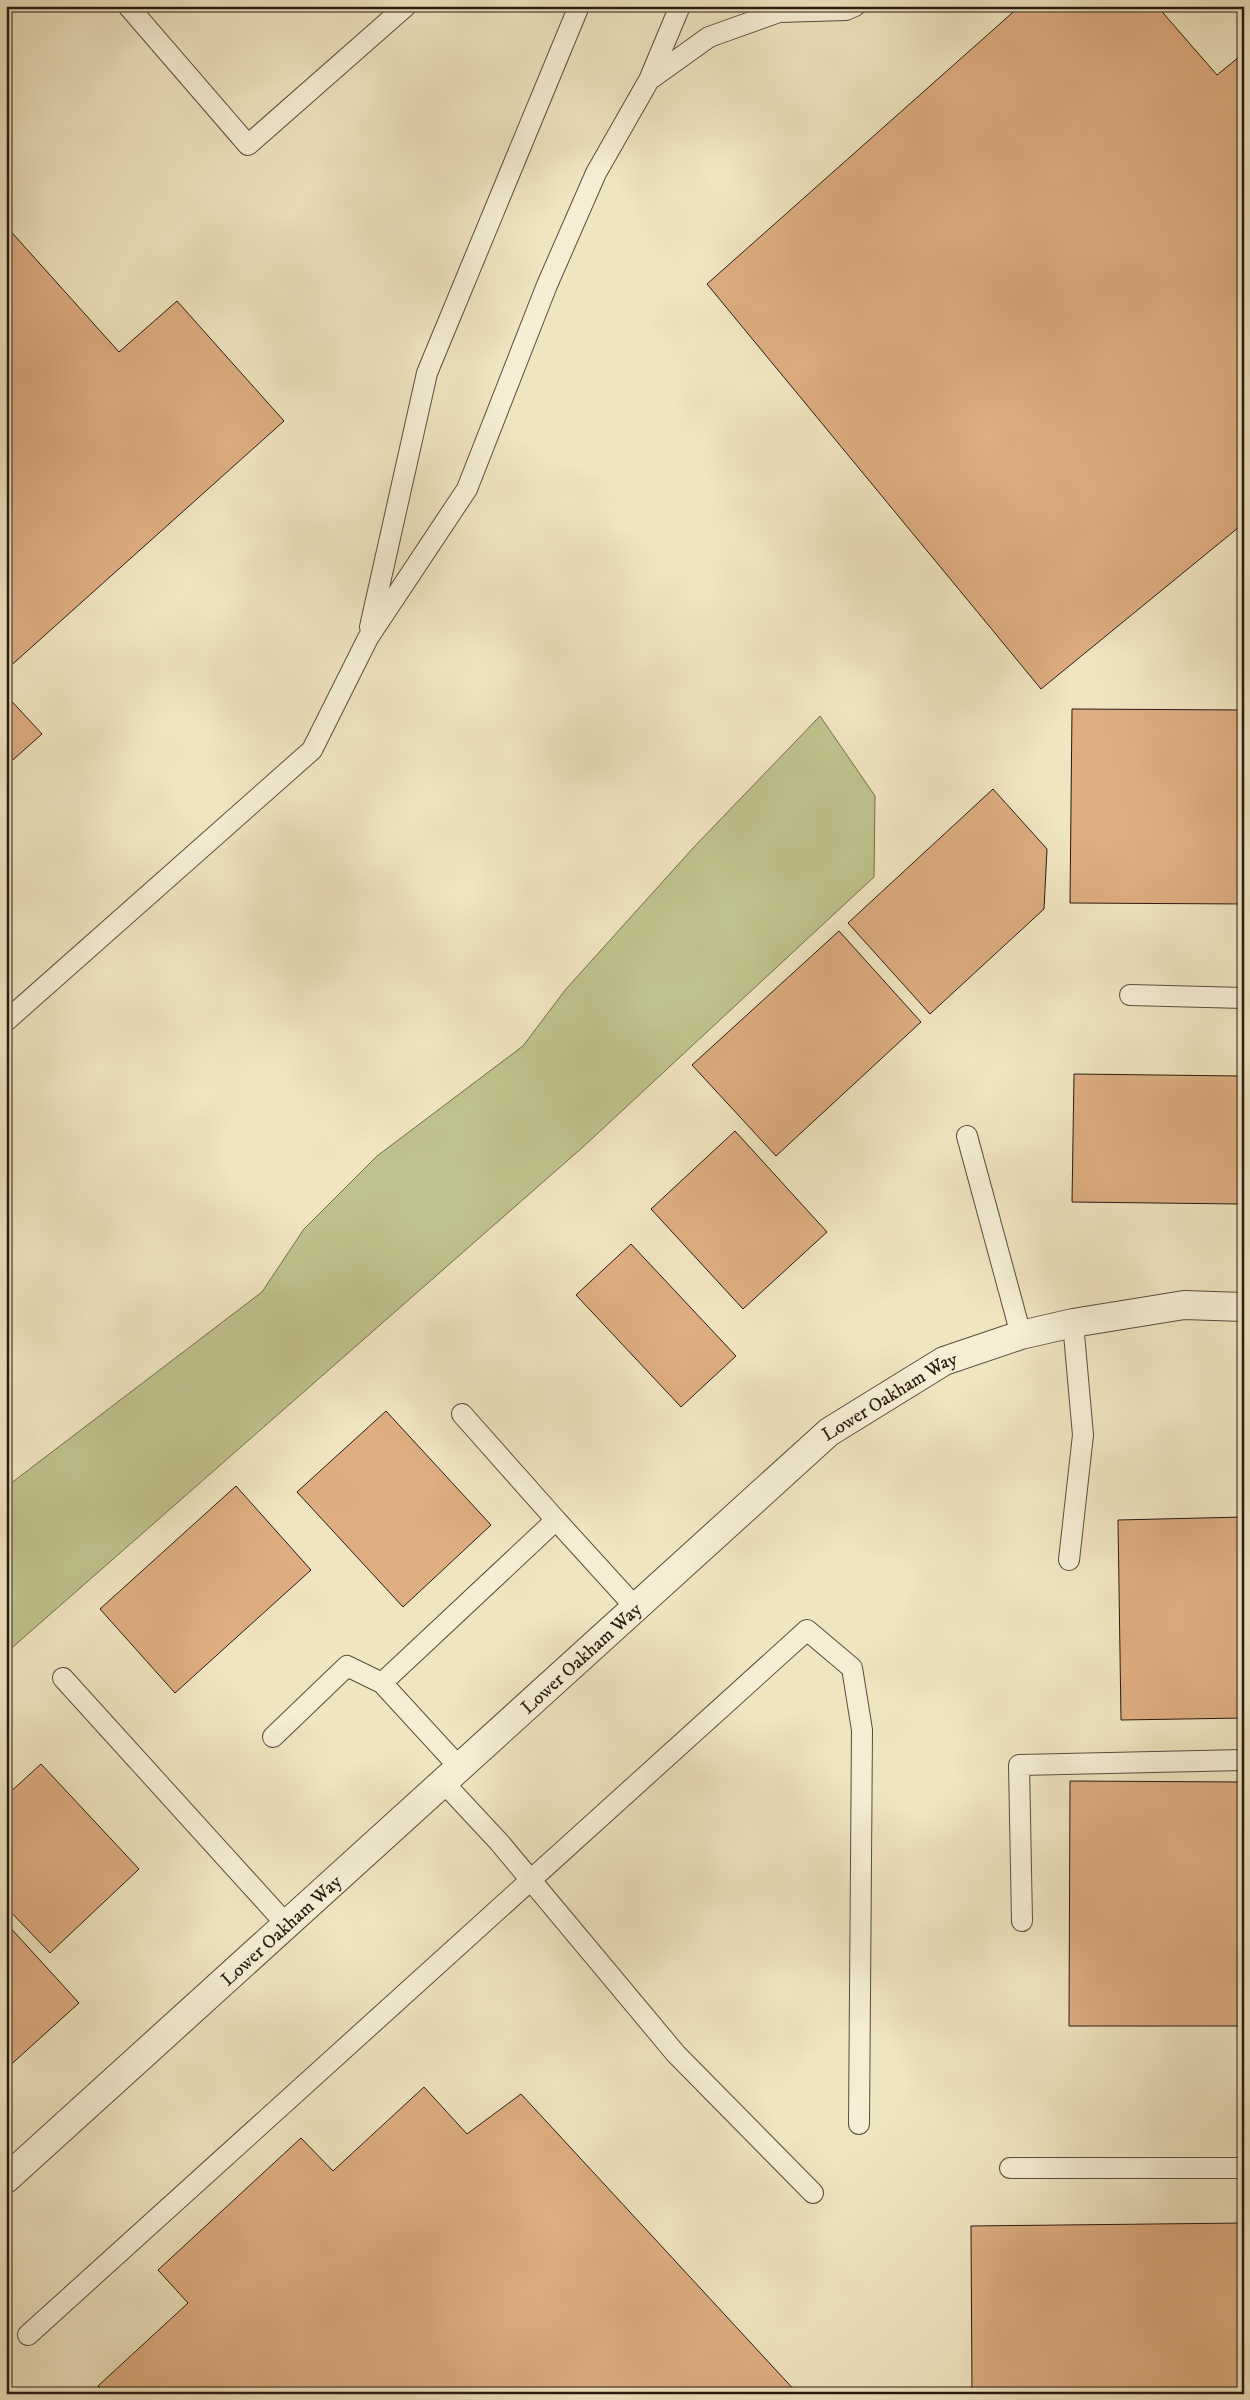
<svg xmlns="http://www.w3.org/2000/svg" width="1250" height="2400" font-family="'IM FELL DW Pica',serif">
<rect width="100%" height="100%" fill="#efe5bf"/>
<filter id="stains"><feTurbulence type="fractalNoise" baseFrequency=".004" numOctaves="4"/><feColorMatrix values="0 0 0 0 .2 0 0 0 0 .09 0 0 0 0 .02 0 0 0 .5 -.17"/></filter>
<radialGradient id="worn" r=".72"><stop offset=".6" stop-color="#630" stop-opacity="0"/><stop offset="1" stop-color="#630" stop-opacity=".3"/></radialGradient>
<path fill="#c0c28d" stroke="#746e50" d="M820 716 875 796 874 877 583 1147 6 1653V1487L262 1292 304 1229 377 1156 523 1046 566 989 693 848Z"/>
<path fill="#dead82" stroke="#291a13" d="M1020 6H1157L1217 75 1244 53V523L1041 689 707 284Z
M6 226 119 352 177 301 284 421 6 670Z
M6 695 42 734 6 766Z
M1072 709 1244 710V904L1070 903Z
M993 789 1047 849 1044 909 930 1014 848 923Z
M839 931 921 1022 776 1156 692 1065Z
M1074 1074 1241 1076 1240 1204 1072 1202Z
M735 1131 827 1232 743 1309 651 1209Z
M631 1244 736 1356 681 1407 576 1295Z
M386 1411 491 1525 403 1607 297 1492Z
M236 1486 311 1570 175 1693 100 1609Z
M1244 1517V1718L1121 1720 1118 1520Z
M41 1764 139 1869 50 1953 6 1907V1796Z
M1070 1781 1239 1782 1238 2026H1069Z
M6 1923 79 2003 6 2069Z
M424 2087 467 2134 521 2094 798 2394H105L98 2386 188 2303 158 2270 301 2138 333 2171Z
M1244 2223V2394H972L971 2226Z"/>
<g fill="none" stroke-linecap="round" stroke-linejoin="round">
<defs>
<path id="service" d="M128 6 248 145 406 6
M649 80 680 6
M370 627 427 373 579 6
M1130 995 1244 998
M6 1021 312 750 368 638 467 489 547 285 596 173 649 80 709 37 779 12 846 10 855 6
M967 1136 1021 1335
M462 1414 556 1520
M1069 1560 1083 1435 1073 1323
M63 1678 286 1924
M273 1737 347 1666 382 1683
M460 1768 382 1683 556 1520 636 1608
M444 1783 499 1842 676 2054 813 2193
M1022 1921 1019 1765 1244 1760
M1010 2168H1244
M28 2335 807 1630 852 1668 862 1730 859 2124"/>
<g id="minor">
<path id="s1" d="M6 2179 829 1432 944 1361 1021 1335 1073 1323 1184 1305 1244 1307"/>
</g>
</defs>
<use href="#service" stroke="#5a4d3e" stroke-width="22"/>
<use href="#minor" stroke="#5a4d3e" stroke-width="30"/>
<use href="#service" stroke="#f5eed5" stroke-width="20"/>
<use href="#minor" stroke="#f5eed5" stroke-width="28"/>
</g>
<g text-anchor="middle" stroke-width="5" stroke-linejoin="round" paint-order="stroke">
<g font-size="19" fill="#291a13" stroke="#f5eed5">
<text dy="7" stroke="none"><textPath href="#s1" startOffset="1182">Lower Oakham Way</textPath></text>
<text dy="7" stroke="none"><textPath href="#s1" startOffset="776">Lower Oakham Way</textPath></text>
<text dy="7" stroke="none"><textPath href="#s1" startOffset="371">Lower Oakham Way</textPath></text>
</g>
</g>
<rect width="1250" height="2400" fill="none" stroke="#efe5bf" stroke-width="25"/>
<rect x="8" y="8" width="1235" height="2385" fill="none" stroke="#291a13" stroke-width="2.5"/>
<rect x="12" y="12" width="1225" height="2375" fill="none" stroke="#291a13"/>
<rect width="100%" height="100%" filter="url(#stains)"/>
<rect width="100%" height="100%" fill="url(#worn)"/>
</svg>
